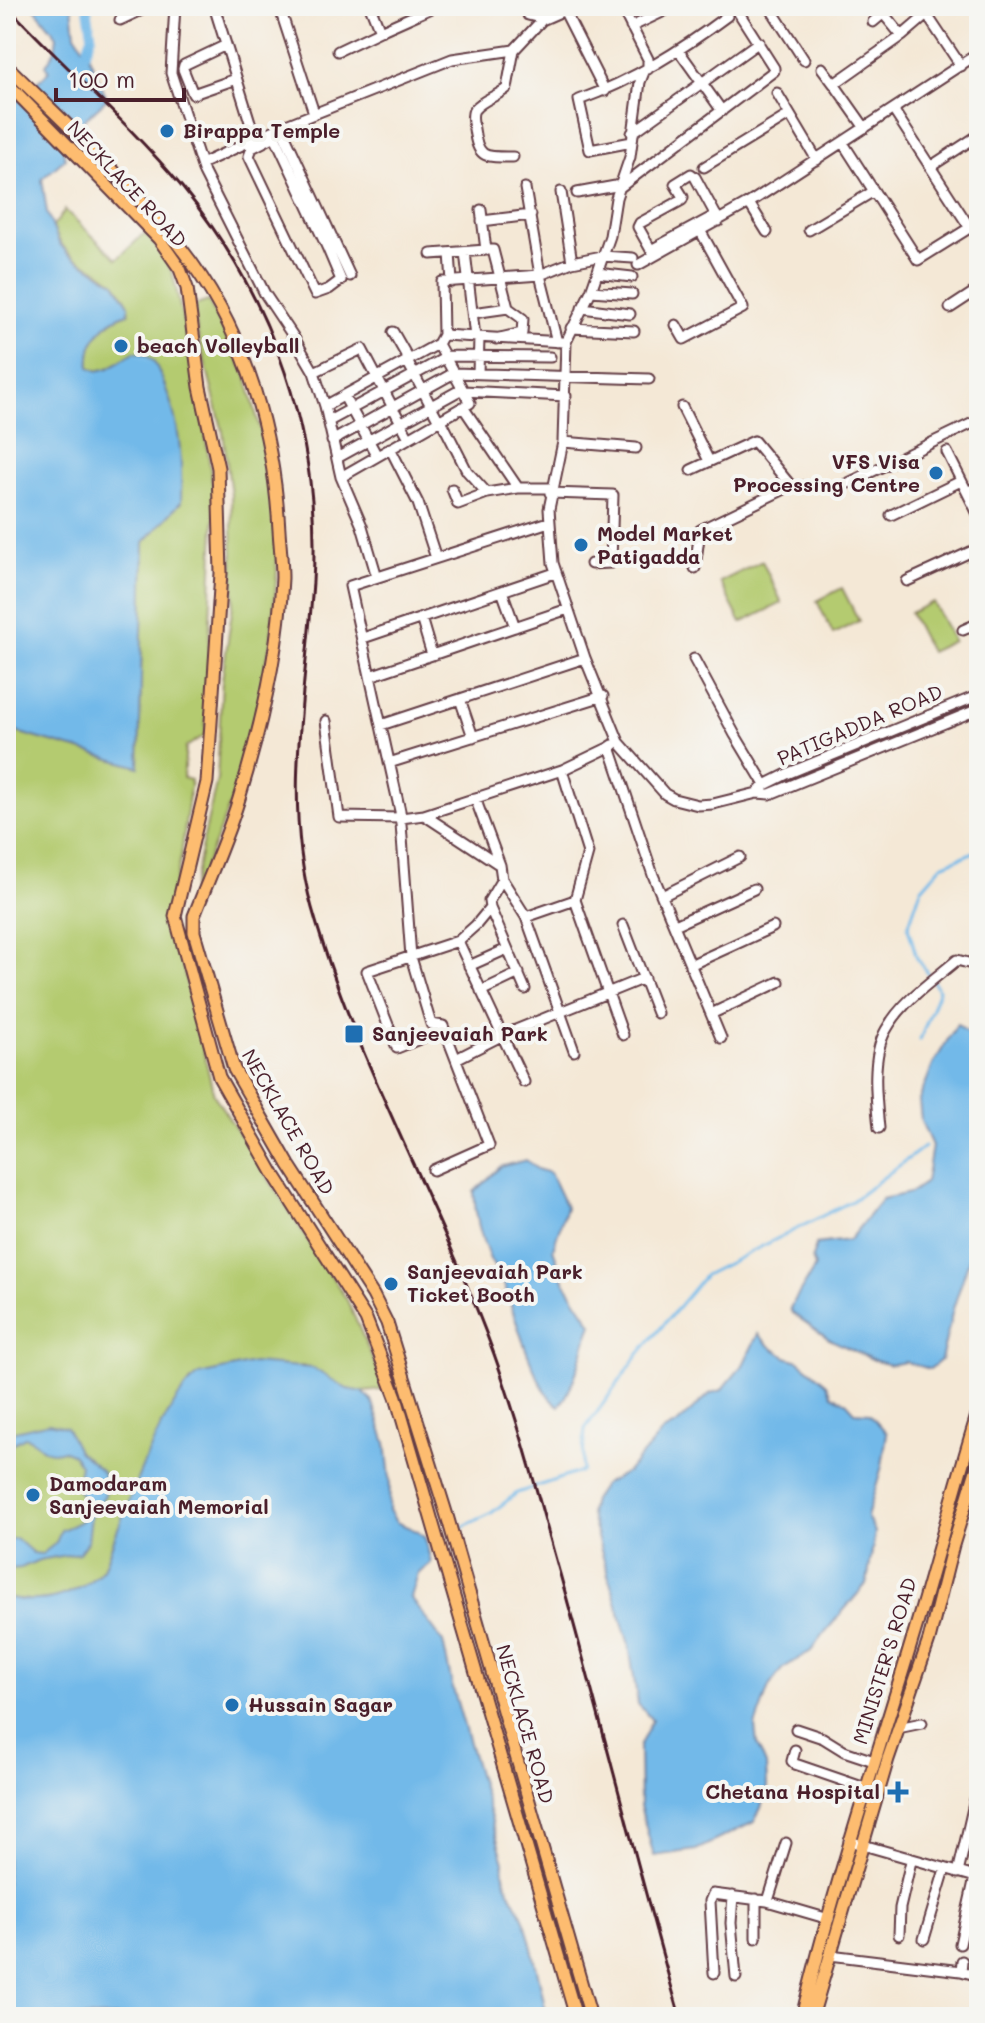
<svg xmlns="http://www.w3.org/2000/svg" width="985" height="2023" font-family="Mali,sans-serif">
<rect width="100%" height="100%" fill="#f6f6f2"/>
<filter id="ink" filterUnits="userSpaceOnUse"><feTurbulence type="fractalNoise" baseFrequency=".0125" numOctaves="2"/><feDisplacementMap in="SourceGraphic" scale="16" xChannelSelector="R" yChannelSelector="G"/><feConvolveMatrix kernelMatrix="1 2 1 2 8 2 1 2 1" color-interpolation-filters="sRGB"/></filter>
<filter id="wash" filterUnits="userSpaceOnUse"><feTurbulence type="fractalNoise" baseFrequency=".006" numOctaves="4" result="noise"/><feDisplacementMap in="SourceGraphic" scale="32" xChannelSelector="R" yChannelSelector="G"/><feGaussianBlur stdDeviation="1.8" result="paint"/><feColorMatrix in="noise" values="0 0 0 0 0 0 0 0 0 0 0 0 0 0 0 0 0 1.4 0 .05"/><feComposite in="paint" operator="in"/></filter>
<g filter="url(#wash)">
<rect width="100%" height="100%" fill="#f4e8d6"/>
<path fill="#b4cb70" stroke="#7f754e" stroke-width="2" d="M65 210 117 259 145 233 163 254 173 275 201 403 215 503 205 735 186 747 183 778 191 780 181 857 169 911 214 1095 347 1300 386 1389C373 1391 360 1394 347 1389 330 1384 319 1370 302 1366L191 1381 162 1424 149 1453 103 1569C79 1596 40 1606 6 1597V729L139 767 144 542 181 502 135 352 109 368 98 371 90 367C87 340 105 320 129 313V305C125 298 121 289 115 283 90 260 66 264 53 227Z
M208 301 246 375 272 475 277 572 271 640 250 742 230 804 192 899 190 912H187L217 779 222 680 234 598 231 495 223 432 197 331 194 306Z
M762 561 782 603 741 623 720 582Z
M842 588 859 621 833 634 817 601Z
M933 602 953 641 930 652 910 613Z"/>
<path fill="#72b9e9" stroke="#5e6c8a" stroke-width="2" d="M33 6H72L75 34 88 54 107 99 82 122 73 143 63 150 65 159 42 179 47 213 59 243 68 254 115 283 129 305 128 313C105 320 87 340 90 367L97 371 109 368 134 352C155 353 158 370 165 386 181 427 182 459 181 502L144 542 139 767 6 729V108L16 102 31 81 35 85 49 71 46 65 55 50 57 36Z
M957 1024 979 1043V1078L975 1085 979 1094V1229L953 1309 941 1360 930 1369 905 1362 890 1365 876 1361 829 1339 792 1313 790 1308 815 1267 812 1258 816 1244 849 1240 882 1199 910 1193 926 1182 932 1146 921 1121 919 1100 933 1065Z
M526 1160 537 1169 550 1173 566 1207 553 1249 565 1283 592 1324C583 1346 574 1392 559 1406 534 1389 515 1315 504 1284 501 1274 493 1267 489 1257 481 1238 475 1213 474 1192L500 1167Z
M758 1334 771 1347 786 1357 799 1361 827 1384 832 1395 846 1402 855 1412 869 1413 887 1433 882 1466 867 1517 875 1532 867 1583 826 1631 811 1651 782 1669 769 1687 755 1726 757 1744 766 1765 767 1787 761 1808 754 1822 696 1850 654 1856 640 1806 639 1747 652 1720 638 1704 629 1645 590 1513 593 1500 604 1484 627 1472 663 1431 677 1424 711 1393 722 1390 743 1365Z
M253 1363 313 1368 347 1389 363 1392 372 1401 386 1443 390 1478 389 1510 396 1522 417 1531 425 1538 431 1563 418 1574 411 1598 443 1642 452 1685 504 1862C500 1886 519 1902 526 1925 534 1955 541 1986 547 2017H6V1597C40 1606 79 1596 103 1569 121 1522 160 1403 199 1375Z
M49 1423 66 1427 78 1451 102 1471 106 1484 105 1495 91 1516 88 1541 79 1553 39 1560 21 1568 11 1569 6 1565V1540L16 1538 33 1553 42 1554 56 1543 61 1530C87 1520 97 1514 76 1488L80 1465 73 1455 63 1450C41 1457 43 1443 25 1437L12 1444 6 1458V1433Z"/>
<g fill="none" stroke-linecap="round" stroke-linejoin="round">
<path stroke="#72b9e9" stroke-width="3" d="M920 1040 939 990 917 958 908 927 921 889 942 865 979 850
M455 1535 466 1525 490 1514 517 1493 582 1471 585 1429 639 1354 705 1275 852 1201 924 1147"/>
<path stroke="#72b9e9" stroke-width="9" d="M82 60 92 36 87 6"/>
</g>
</g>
<g filter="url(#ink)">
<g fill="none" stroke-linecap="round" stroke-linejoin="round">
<defs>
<path id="minor" d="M175 6 171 73 204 173 265 294 293 336 314 372 325 406 341 477 362 526 377 577
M214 6 255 138
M279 6 314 113
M370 6 380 31 436 6
M526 6 528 15 544 19
M621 6 648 59V69
M769 6 804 60
M877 6 902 36
M564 10 605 91
M927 15 961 66
M120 20 150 6
M873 22 885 12
M631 27 675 6
M226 45 184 65 183 69 193 94 236 79
M338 51 380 31
M679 51 722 111
M822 68 834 84
M644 72 640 82 630 157 616 198 610 236 591 291 566 342 563 442 549 509 553 563 585 658 619 742 665 794 674 799 698 805 713 804 757 793 770 794 979 709
M777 93 817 160
M894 111 970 228
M281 127 350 276
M865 128 834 84 902 36 937 6
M273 132 327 247 332 244
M632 133 759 42
M275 136 252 148 249 156 315 294 329 289 341 280 327 247
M632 142 590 150 579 100C634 80 680 51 727 16L723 6
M843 143 918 260 979 222
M513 157C485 157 478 159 474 129 473 123 471 115 474 110 481 100 498 96 507 88L514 50
M201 164 281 127 452 59 514 50 542 20 574 6
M704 167 789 115
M930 167 979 135
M525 188 540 275 557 342
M619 188 774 71V68L737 10
M561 192 572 262
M577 193 621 185
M749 203 767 232
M481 210 486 250H493L508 308 523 319 522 333 496 339
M716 215 651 250 638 227 640 223 682 200 683 197 675 184 691 174 695 177 719 221
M482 221 531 215
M809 230 874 191
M465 252 475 337
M450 253 452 282
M431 254 486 250
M638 265 749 203 979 53
M597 273 632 277
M591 291 632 294
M582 308 630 314
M950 308 979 289
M473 313 508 308
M676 325 684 339 743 308 701 232
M571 328 634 331
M393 332 409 360
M443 335 563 342
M444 356 550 357
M407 361 439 421
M314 372 362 349 409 438
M478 373 479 338
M463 391 566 396
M344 396 377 456
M325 406 438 344
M463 407 518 488
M682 407 709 461
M441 420 467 471 487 493 518 488H552
M329 421 445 358
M332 441 454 373 649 379
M563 442 636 448
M390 448 418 503 436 558
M947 452 979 516
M337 458 462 389
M691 470 754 441 791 486
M341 477 470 403 438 344 443 335 442 282 540 275 572 262 602 256 633 258
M452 489 458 504 487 493
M967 492 979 486
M550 493 613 495 611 563 591 564
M891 515 961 481
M695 568 700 530 791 486 840 487 979 420
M907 581 979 548
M502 591 515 627
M421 618 432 655
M963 630 979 623
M363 638 555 573
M694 659 735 735 765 785
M370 676 568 609
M460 699 473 737
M326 721 339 817 401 818 424 815 562 770 610 747
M381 725 585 658
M613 745 610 747 653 875 721 1038
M389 763 603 696
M562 770 588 853 575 900 623 1035
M757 793 765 785 789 773 979 695
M475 798 500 865
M424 815 500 865 502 879 526 917 575 900
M662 896 740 857
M490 908 525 989
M526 917 574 1051
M623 925 657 1013
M675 925 754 889
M458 941 524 1082
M690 965 773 927
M469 966 507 949
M481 991 519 973
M711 1014 779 982
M422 1038 397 1048 367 971 458 941 476 925 490 908 489 901 502 879
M456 1059 501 1036 644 978
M879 1128C876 1099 871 1056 886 1030 902 1001 932 981 957 960L979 966
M433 1170 489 1145 443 1026 431 1024 411 957 400 811 350 586 549 522
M898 1728 922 1723
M796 1729 823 1738 844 1751 874 1761
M795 1750 792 1761 795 1764 865 1788
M849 1841 979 1878
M958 1873 979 1782
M733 1896 731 1923 736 1977
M768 1901 786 1843
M899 1935 900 1908 911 1861
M756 1938V1899
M924 1939 945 1869
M960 1944 975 1877
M830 1955 961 1971
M962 1961 961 1971 979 1976
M714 1973 710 1901 713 1894 767 1901 829 1919"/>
<path id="major" d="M6 65C70 129 139 189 192 263 248 341 274 436 279 530 280 546 282 562 282 578 279 650 262 723 241 792 229 834 210 875 194 916V932L234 1069 289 1165 373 1295 387 1323 448 1519 591 2017
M6 82 159 239 180 269 187 288 200 387 218 468 221 573 207 782 175 916 219 1077 275 1176 366 1319 396 1397 576 2017
M802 2017C833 1888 875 1764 913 1637 936 1562 955 1485 979 1409
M812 2017 888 1759 929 1640 953 1545 979 1461"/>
</defs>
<use href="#minor" stroke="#643d45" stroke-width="13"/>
<use href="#major" stroke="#643d45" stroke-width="15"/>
<use href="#minor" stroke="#fff" stroke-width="9"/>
<use href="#major" stroke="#fdbc70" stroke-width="11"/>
<path stroke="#4a1f2b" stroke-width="3" d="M7 6C64 67 128 122 182 187 273 298 322 438 313 582 306 690 282 802 312 908 355 1060 439 1204 494 1354 520 1426 539 1500 560 1574 601 1721 638 1870 680 2017"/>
</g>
</g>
<g fill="#1f6fb2" stroke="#f6f6f2" stroke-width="3">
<circle cx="167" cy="131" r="8"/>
<circle cx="121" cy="346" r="8"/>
<circle cx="936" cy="473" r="8"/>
<circle cx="581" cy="545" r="8"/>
<rect x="344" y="1024" width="20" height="20" rx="4"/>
<circle cx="391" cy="1284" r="8"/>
<circle cx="33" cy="1495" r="8"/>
<circle cx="232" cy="1705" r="8"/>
<path d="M894 1780h8v8h8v8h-8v8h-8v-8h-8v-8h8z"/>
</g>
<g text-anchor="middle" stroke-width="8" stroke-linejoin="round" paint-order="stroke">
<g font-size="20" font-weight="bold" fill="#4a1f2b" stroke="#f6f6f2" text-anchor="start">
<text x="183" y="138">Birappa Temple</text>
<text x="137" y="353">beach Volleyball</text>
<text x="920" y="469" text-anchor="end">VFS Visa<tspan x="920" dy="23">Processing Centre</tspan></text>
<text x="597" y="541">Model Market<tspan x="597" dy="23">Patigadda</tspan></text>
<text x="372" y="1041">Sanjeevaiah Park</text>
<text x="407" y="1279">Sanjeevaiah Park<tspan x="407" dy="23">Ticket Booth</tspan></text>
<text x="49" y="1491">Damodaram<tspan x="49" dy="23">Sanjeevaiah Memorial</tspan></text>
<text x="248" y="1712">Hussain Sagar</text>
<text x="880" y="1799" text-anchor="end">Chetana Hospital</text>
</g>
<g font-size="20" fill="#4a1f2b" stroke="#f6f6f2">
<text transform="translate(127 184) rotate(47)" y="7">NECKLACE ROAD</text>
<text transform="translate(860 725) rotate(-23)" y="7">PATIGADDA ROAD</text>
<text transform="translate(288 1122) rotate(60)" y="7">NECKLACE ROAD</text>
<text transform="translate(885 1661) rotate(-73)" y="7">MINISTER'S ROAD</text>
<text transform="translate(525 1724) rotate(74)" y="7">NECKLACE ROAD</text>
</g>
</g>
<rect width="985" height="2023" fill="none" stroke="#f6f6f2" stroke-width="32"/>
<path d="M56 88v12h128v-12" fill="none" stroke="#4a1f2b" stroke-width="4"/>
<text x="68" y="88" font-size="24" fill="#4a1f2b" stroke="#f6f6f2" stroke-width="6" paint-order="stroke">100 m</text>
</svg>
